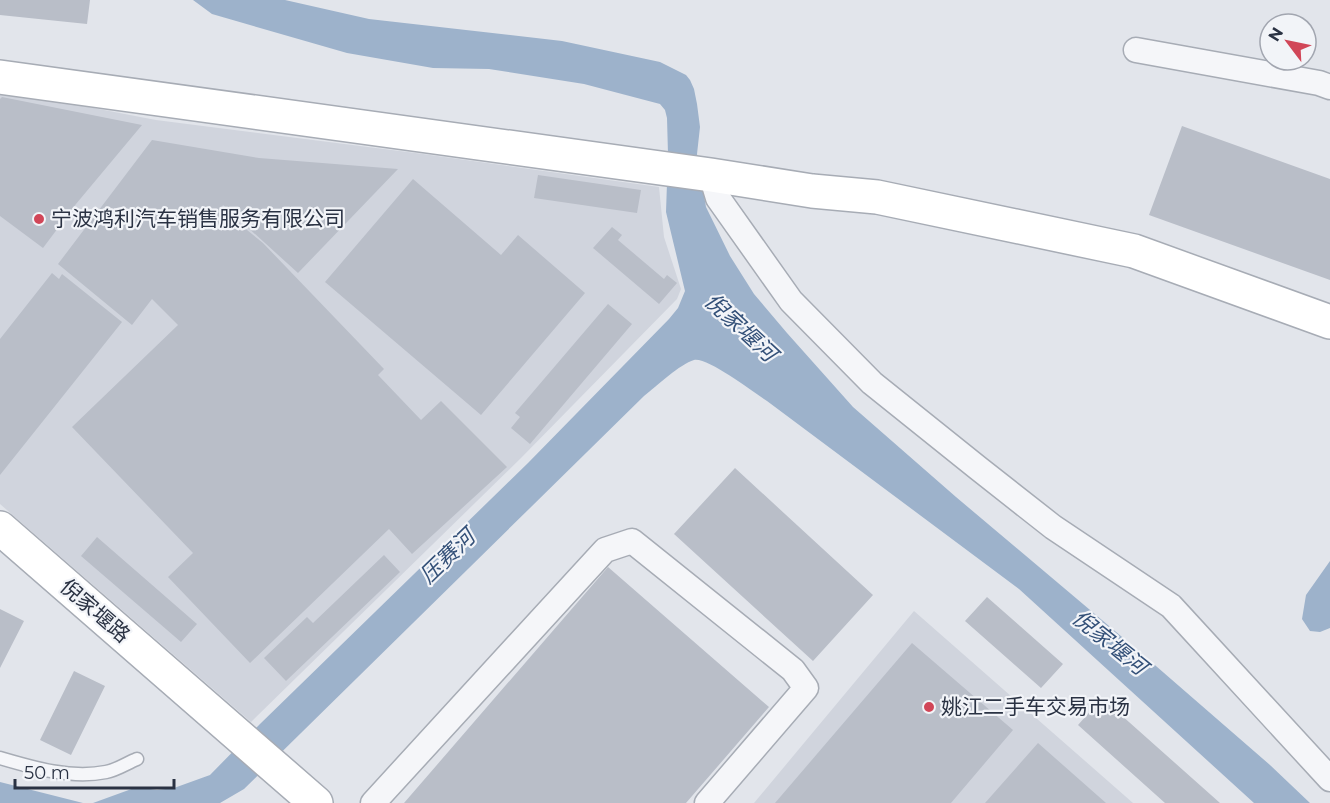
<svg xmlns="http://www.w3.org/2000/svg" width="1330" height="803" font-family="Montserrat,'Noto Sans SC',sans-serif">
<rect width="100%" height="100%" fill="#e2e5eb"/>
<path fill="#d0d4dd" d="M0 90 156 120 423 154 659 187 664 237 681 289 677 299 521 458 251 722 0 504Z
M914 611 1133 803H754Z"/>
<path fill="#9db2cb" d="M193 0H285L369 19 562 41 660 62 686 75 690 80 694 89 697 104 700 127 697 154 706 207 730 256 754 294 787 333 853 407 956 497 1141 653 1270 765 1310 803H1254L1019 589 767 401C754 393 708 357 694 360 680 364 657 386 644 396L244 789 220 803H93L137 787 157 790 174 788 210 775 260 724 528 463 669 319 678 308 685 291 666 212 668 154 667 118 665 110 660 104 584 84 489 69 433 68 347 53 212 14Z
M1330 561V628L1320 632 1310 631 1302 619 1306 595Z
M0 782 83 803H0Z"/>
<path fill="#b9bec8" d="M0 0H90L87 24 0 15Z
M2 97 142 125 76 204 43 248 0 216V99Z
M1182 126 1330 179V280L1149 215Z
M152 140 259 158 398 169 298 273 223 205 221 209 263 243 384 369 378 375 421 420 441 401 507 467 412 554 389 529 250 663 168 577 193 553 72 427 178 325 152 299 132 325 58 264Z
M538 175 641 190 637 213 534 198Z
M413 179 501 255 518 235 585 293 481 415 325 282Z
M612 227 622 235 618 240 664 279 667 275 677 283 659 304 593 248Z
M52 273 59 279 62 274 122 322 0 475V339Z
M608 304 632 324 530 444 511 428 520 417 515 413Z
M735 468 873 595 813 661 674 534Z
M97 537 197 624 181 642 81 556Z
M384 555 400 572 286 681 264 658 307 617 313 623Z
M608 567 769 707 686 803H404Z
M987 597 1063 664 1041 688 965 621Z
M0 609 24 621 0 668Z
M912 643 1013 730 951 803H775Z
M74 671 105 686 71 755 40 740Z
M1102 698 1220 803H1165L1078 725Z
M1038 743 1106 803H985Z"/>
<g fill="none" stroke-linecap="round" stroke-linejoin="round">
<defs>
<path id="lane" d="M0 758C34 768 71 779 106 772 117 770 127 763 137 759"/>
<path id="street" d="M1136 50 1319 83 1330 87
M711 175 718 198 791 301 872 383 978 468 1053 527 1171 606 1330 779
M373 803 605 550 632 541 793 670 806 688 707 803"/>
<path id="secondary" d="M0 77 711 175 812 191 877 197 1134 251 1330 322
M0 528 316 803"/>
</defs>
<use href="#lane" stroke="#a7acb5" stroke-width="15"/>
<use href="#street" stroke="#a7acb5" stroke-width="27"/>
<use href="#secondary" stroke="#a7acb5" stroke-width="36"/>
<use href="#lane" stroke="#f5f6f9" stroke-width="12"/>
<use href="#street" stroke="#f5f6f9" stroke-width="24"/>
<use href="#secondary" stroke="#fff" stroke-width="33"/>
</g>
<g fill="#d14658" stroke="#f2f4f8" stroke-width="2">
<circle cx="39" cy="219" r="6"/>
<circle cx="929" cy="707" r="6"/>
</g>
<g text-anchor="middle" stroke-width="4.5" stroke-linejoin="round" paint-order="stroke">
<g font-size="21" fill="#2a3243" stroke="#f2f4f8" text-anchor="start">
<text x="51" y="226">宁波鸿利汽车销售服务有限公司</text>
<text x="941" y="714">姚江二手车交易市场</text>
</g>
<g font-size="21" fill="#2a3243" stroke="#f2f4f8">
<text transform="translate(95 611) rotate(41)" y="7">倪家堰路</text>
</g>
<g font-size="22" font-style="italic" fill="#335078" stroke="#f2f4f8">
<text transform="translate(741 327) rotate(43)" y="8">倪家堰河</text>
<text transform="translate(447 556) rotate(-44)" y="8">压赛河</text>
<text transform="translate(1110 642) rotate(39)" y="8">倪家堰河</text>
</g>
</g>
<g transform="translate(1288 42) rotate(302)"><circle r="28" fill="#f2f4f8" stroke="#a2a6b0" stroke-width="1.5"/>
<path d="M0-4.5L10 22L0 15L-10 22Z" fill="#d14658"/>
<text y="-9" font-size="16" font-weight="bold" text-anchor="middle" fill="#2a3243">N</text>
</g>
<path d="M15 779v9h159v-9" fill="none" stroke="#2a3243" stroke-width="3"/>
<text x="24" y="779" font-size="18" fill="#2a3243" stroke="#f2f4f8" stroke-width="4.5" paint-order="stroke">50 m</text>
</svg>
